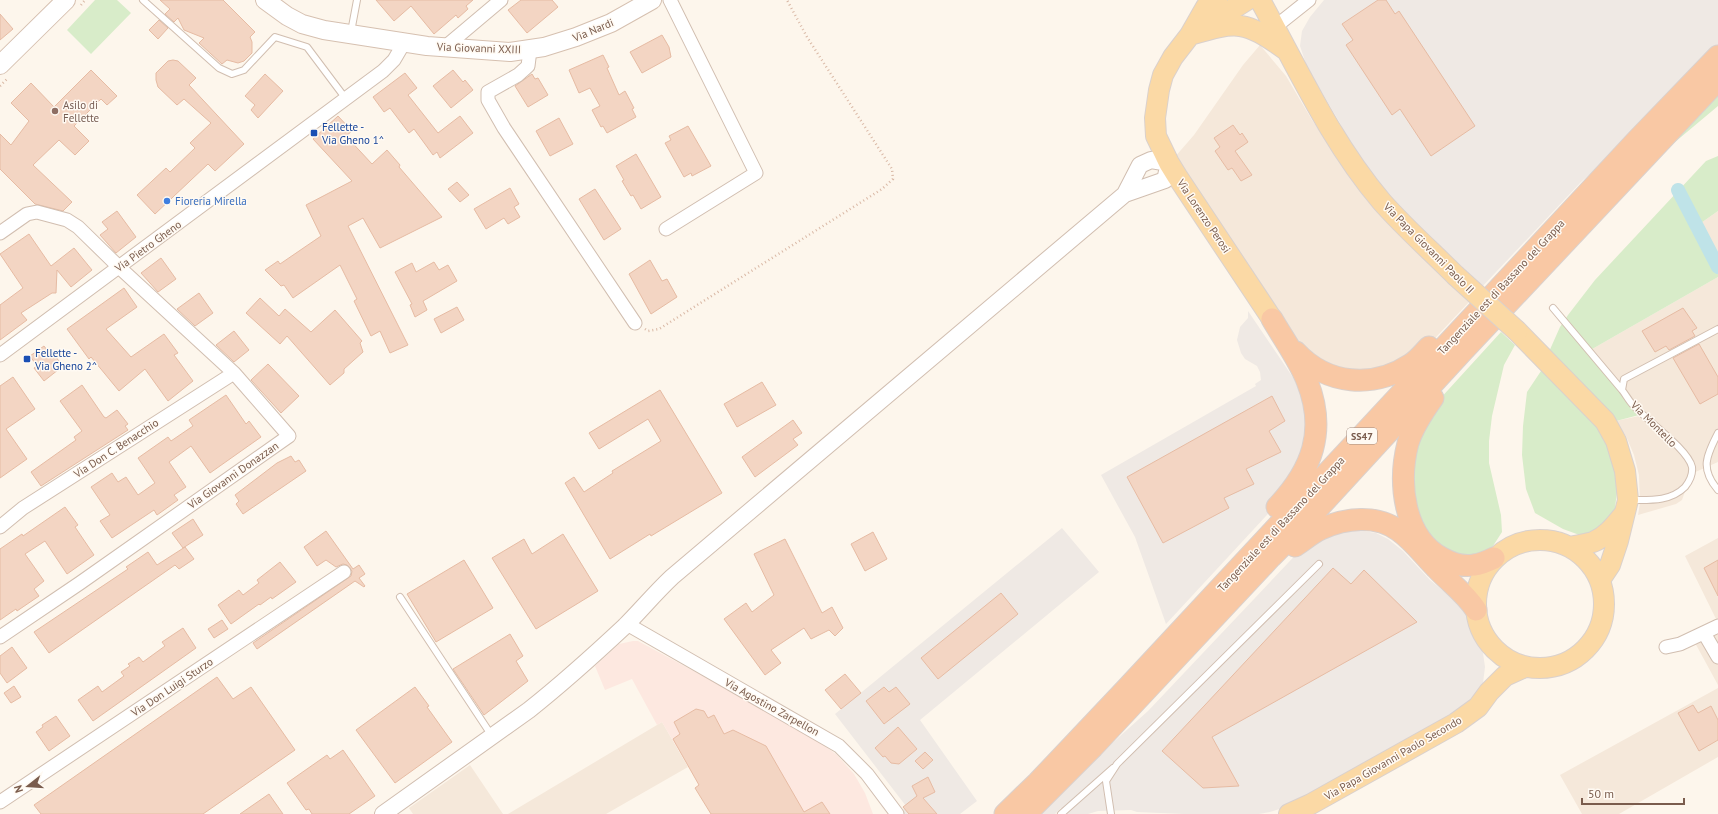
<svg xmlns="http://www.w3.org/2000/svg" width="1718" height="814" font-family="'PT Sans',sans-serif">
<rect width="100%" height="100%" fill="#fdf6ec"/>
<path fill="#f5e8da" d="M1260 45 1286 76 1312 120 1342 164 1444 278 1469 302 1422 352 1378 377 1307 364 1174 158 1194 135 1243 65Z
M1718 211V269L1691 230Z
M1718 277V462L1691 474 1682 500 1676 504 1638 515 1640 503 1639 475 1634 455 1626 436 1616 421 1639 416 1587 352Z
M1718 538V623L1685 556Z
M1718 627V685L1694 641Z
M1718 688V757L1619 814H1582L1560 775Z
M662 722 688 767 606 814H508Z
M470 765 503 814H413L409 808Z"/>
<path fill="#fde8e0" d="M633 641H638L714 682 821 743 837 755 854 774 865 793 873 814H716L662 722 657 725 632 679 605 690 595 666 619 644Z"/>
<path fill="#efe9e4" d="M1324 0H1718V49L1636 133 1581 182 1480 289 1423 237 1356 157 1340 123 1307 67 1300 46 1302 31 1310 17Z
M1248 311 1294 379 1303 401 1307 422 1306 444 1278 503 1166 624 1135 537 1101 475 1256 386 1255 384 1261 380 1260 372 1257 366 1245 359 1241 353 1237 340 1240 327 1248 318Z
M1062 528 1099 572 920 720 977 801 960 814H903V810L906 806 835 714Z
M1342 530 1363 531 1376 533 1388 539 1403 551 1430 580 1458 603 1472 618 1483 653 1485 667 1483 683 1476 697 1469 705 1301 802 1270 812 1259 814H1184L1137 812 1131 810 1098 811 1088 814H1066L1061 808 1055 814H1039L1100 754 1148 711 1305 545Z"/>
<path fill="#d8ecc9" d="M95 0H117L131 13 91 54 67 30Z
M1718 93V106L1656 158Z
M1718 156V211L1691 230 1718 269V277L1587 352 1639 415 1616 421 1548 354 1560 327 1568 315 1595 280 1706 161Z
M1501 332 1515 345 1504 365 1492 416 1489 441V463L1501 515 1502 532 1493 546 1480 556 1461 561 1419 535 1409 459 1438 401Z
M1543 368 1607 432 1619 476 1614 516 1585 537 1563 529 1535 513 1526 489 1522 455 1523 426 1527 392Z"/>
<g fill="none" stroke-linecap="round" stroke-linejoin="round">
<path stroke="#bfe3e8" stroke-width="14" d="M1678 190 1718 267"/>
</g>
<path fill="#f3d5c3" stroke="#e6bba3" d="M160 0H223L255 32 250 37 252 42V53L244 61 238 63 227 60 222 64 199 43 204 38 184 30 178 18 174 22 165 14 170 9Z
M376 0H473L466 6 468 9 458 18 456 15 434 34 411 6 394 21Z
M521 0H552L558 7 527 33 508 10Z
M1378 0H1386L1395 14 1399 11 1475 126 1431 156 1400 109 1392 115 1346 45 1353 40 1342 24Z
M0 14 13 29 0 40Z
M159 20 168 28 158 39 149 30Z
M662 35 669 47 671 57 642 73 630 52Z
M603 55 609 67 607 68 619 95 625 91 634 108 632 109 636 117 607 133 603 126 601 127 592 110 600 106 590 88 579 93 569 70Z
M173 60 178 61 196 78 189 85 244 144 215 171 208 164 155 214 137 195 166 168 170 172 195 148 190 143 211 123 184 99 177 105 158 87 156 80V73L168 61Z
M91 70 117 96 107 105 101 99 74 126 89 141 75 155 59 140 33 165 72 202 63 211 35 204 0 169V134L11 145 29 121 11 103 31 83 54 107Z
M453 70 463 82 465 80 473 90 451 108 433 86Z
M405 73 417 88 408 95 438 133 460 116 473 133 440 158 437 152 433 155 414 129 409 133 390 108 384 112 373 97Z
M265 74 283 91 258 118 251 110 255 105 245 96Z
M532 74 535 79 538 78 548 95 528 107 515 86Z
M338 116 352 131 346 136 372 164 387 150 400 165 399 167 442 217 380 248 363 218 348 226 408 345 390 353 380 331 371 336 354 301 357 299 340 265 293 298 284 285 281 286 265 270 278 261 280 264 321 236 306 205 352 181 313 139Z
M559 118 573 144 550 156 536 131Z
M1233 125 1240 135 1242 133 1248 142 1235 151 1252 175 1241 181 1232 168 1228 170 1215 151 1220 147 1214 138Z
M688 126 711 166 692 176 691 173 684 177 665 143 671 140 669 136Z
M636 154 661 197 641 209 633 195 631 196 622 181 624 180 616 166Z
M457 182 469 195 460 202 448 189Z
M510 188 519 204 514 207 520 217 508 224 504 218 486 229 474 209Z
M595 189 621 229 604 240 579 199Z
M117 211 136 237 116 253 100 235 108 229 102 222Z
M29 234 51 266 74 248 92 270 71 287 57 270 56 293H52L21 313 27 320 0 340V305L23 288 0 254Z
M161 258 176 279 158 292 141 273Z
M650 260 662 281 667 279 677 297 651 314 629 274Z
M434 262 439 270 448 265 457 281 423 301 427 310 415 317 410 305 412 304 395 272 412 263 416 272Z
M124 288 137 307 106 329 131 357 164 334 178 353 174 355 193 381 168 401 145 369 119 391 91 357 89 359 67 329Z
M199 293 213 313 195 326 177 309Z
M260 298 279 316 285 309 311 332 335 310 362 341 360 343 363 352 344 369V373L330 385 287 336 280 344 246 313Z
M457 307 464 320 441 333 434 319Z
M1683 308 1697 328 1692 331 1695 336 1669 350 1666 346 1655 352 1642 331Z
M234 331 249 350 234 362 216 345Z
M1699 344 1718 377V394L1700 404 1673 358Z
M44 346 53 358 55 356 63 366 44 381 34 368 37 366 30 356Z
M268 364 299 396 281 413 251 380Z
M13 377 35 409 6 429 27 459 0 478V386Z
M762 382 776 405 737 427 724 404Z
M82 385 104 417 106 418 117 410 128 424 125 426 128 430 41 486 31 472 76 440 74 437 82 431 60 401Z
M660 390 722 493 651 536 650 534 610 559 565 483 574 477 584 492 613 473 612 471 661 441 648 419 599 449 589 433Z
M226 395 246 424 249 421 261 437 210 473 191 446 169 462 186 487 174 495 178 500 157 515 154 510 112 538 100 521 110 515 91 487 112 473 118 482 126 477 138 495 155 483 138 458 168 437 171 441 193 426 189 420Z
M1272 396 1285 421 1269 431 1281 452 1246 469 1254 484 1224 498 1229 508 1163 543 1127 477Z
M793 420 802 433 793 439 798 445 755 477 742 457Z
M291 456 295 462 299 460 306 471 243 514 236 504 239 501 235 495 277 463Z
M65 507 78 525 75 527 94 555 67 574 45 541 25 554 44 581 34 589 39 596 17 611 16 609 0 620V549L22 534 23 536Z
M193 519 203 535 183 548 172 533Z
M326 531 353 569 359 565 365 574 359 578 365 586 364 587 355 581 257 649 253 643 351 576 352 571 347 565 343 564 336 567 326 560 317 566 304 547Z
M873 532 887 559 865 571 851 544Z
M563 534 598 591 536 629 492 558 524 539 532 554Z
M785 539 822 613 832 607 843 628 835 636 829 630 811 639 804 628 771 650 781 663 765 675 724 619 746 603 752 612 774 595 754 554Z
M185 547 194 559 179 569 175 565 49 653 34 632 128 569 126 567 148 552 157 565Z
M464 560 493 608 436 642 407 594Z
M1718 560V596L1704 568Z
M280 562 296 582 272 599 271 597 260 605 259 604 231 624 218 605 239 590 243 595 259 583 257 580Z
M1333 568 1351 584 1364 570 1417 622 1212 737 1239 786 1203 788 1162 751Z
M1001 593 1018 614 938 679 921 658Z
M222 620 228 629 214 638 208 629Z
M183 628 196 648 93 721 78 700 98 686 102 692 124 676 121 672 130 666 128 664 139 657 143 662 165 646 162 642Z
M510 634 523 656 516 661 528 681 484 715 453 669Z
M12 647 27 668 7 683 0 673V656Z
M845 674 861 693 841 709 825 690Z
M217 677 233 699 251 687 295 750 203 814H41L34 805Z
M14 686 21 697 11 703 4 693Z
M415 687 429 706 427 707 452 742 395 783 356 730Z
M884 687 889 692 896 687 910 704 884 724 866 701Z
M1693 705 1698 713 1711 706 1718 720V740L1699 751 1678 713Z
M696 709 704 711 708 718 714 715 724 734 733 730 766 746 804 812 822 802 830 814H711L695 788 699 785 673 739 680 734 674 722Z
M56 716 70 736 49 751 36 732 43 727 42 725Z
M898 727 917 749 899 764 891 763 885 756 883 757 875 748Z
M343 750 375 796 349 814H312L309 809 306 810 287 783 327 755 330 759Z
M925 752 933 760 923 769 915 761Z
M928 777 935 792 923 798 937 814H909L903 807 917 796 912 786Z
M269 794 283 814H240Z"/>
<g fill="none" stroke-linecap="round" stroke-linejoin="round">
<defs>
<path id="service" d="M143 0 219 68 232 74 244 70 275 37 307 47 346 99
M351 32 357 0
M1553 308 1622 390
M1718 433C1706 456 1700 469 1718 490
M1630 500C1649 500 1670 502 1685 487 1689 482 1693 475 1692 467 1688 449 1646 420 1633 405 1629 401 1626 395 1622 390L1624 379 1718 329
M400 597 492 736
M1061 814 1113 768
M1111 814 1106 781 1117 764 1319 564"/>
<path id="minor" d="M1275 27 1309 0
M444 48 501 0
M530 50 528 66 518 75 488 92V100L504 128 635 323
M666 229 756 173 670 0
M0 233 27 214 37 212 67 220 78 227 120 268 234 373 289 436 80 583 0 637
M0 355 383 71 394 60 404 43
M0 527 23 508 234 373
M627 624 839 746 867 774 897 814
M1704 633 1718 657
M1666 647 1680 644 1718 626
M0 802 344 572"/>
<path id="tertiary" d="M383 814 529 710C563 683 594 655 625 626 641 610 655 593 672 577L1125 194 1165 180 1169 163 1151 160 1140 165 1125 194"/>
<path id="secondary" d="M265 0 287 16 302 24 324 30 427 46 510 52 544 47 576 37 611 23 652 0
M0 65 66 0"/>
<path id="primary" d="M1217 0 1206 7 1190 35 1173 57 1163 75 1159 90 1155 118 1156 136 1169 163 1177 176 1272 319
M1260 0C1298 69 1331 142 1382 202 1405 228 1431 251 1455 275
M1207 25 1247 0
M1190 35C1238 21 1244 20 1286 50
M1517 331 1605 421 1616 441 1625 471 1628 500 1618 541 1610 565 1600 580
M1476 604a64 64 0 1 1 128 0a64 64 0 1 1-128 0Z
M1570 547C1578 545 1586 544 1593 542 1607 536 1615 525 1624 514
M1289 814 1311 804 1456 723 1478 707 1489 692 1505 676 1525 667"/>
<path id="trunk" d="M1272 319C1283 338 1300 362 1307 381 1327 431 1312 470 1277 507
M1296 352C1327 385 1373 389 1411 364 1418 360 1423 353 1429 347
M1433 398C1423 412 1413 427 1408 443 1398 482 1403 537 1442 558 1451 563 1463 567 1474 565 1481 564 1488 561 1494 558
M1295 546C1303 541 1312 533 1321 529 1345 518 1377 514 1399 531 1413 541 1424 556 1436 568 1449 582 1465 593 1476 610
M1005 814 1038 782 1127 688 1637 140 1718 56
M1026 814 1093 747 1271 557 1301 527 1463 351 1718 80"/>
</defs>
<use href="#service" stroke="#d1beb0" stroke-width="8"/>
<use href="#minor" stroke="#d1beb0" stroke-width="15"/>
<use href="#tertiary" stroke="#d1beb0" stroke-width="18"/>
<use href="#secondary" stroke="#d6c0b0" stroke-width="20"/>
<use href="#primary" stroke="#dad1cd" stroke-width="22"/>
<use href="#trunk" stroke="#dad1cd" stroke-width="23"/>
<path stroke="#d9b8a5" stroke-width="2.5" stroke-dasharray="1 3" stroke-linecap="butt" d="M81 5 85 0
M0 86 7 79
M645 329 648 331 659 329 882 189 893 179 892 169 807 37 787 0"/>
<use href="#service" stroke="#fff" stroke-width="6"/>
<use href="#minor" stroke="#fff" stroke-width="13"/>
<use href="#tertiary" stroke="#fff" stroke-width="16"/>
<use href="#secondary" stroke="#fff" stroke-width="18"/>
<use href="#primary" stroke="#fbd9a5" stroke-width="20"/>
<use href="#trunk" stroke="#f9c8a4" stroke-width="21"/>
<defs>
<path id="primary-bridge" d="M1455 275 1517 331"/>
</defs>
<use href="#primary-bridge" stroke="#dad1cd" stroke-width="22" stroke-linecap="butt"/>
<use href="#primary-bridge" stroke="#fbd9a5" stroke-width="20"/>
</g>
<circle fill="#8d6e63" stroke="#fffaf3" stroke-width="1.5" cx="55" cy="111" r="4"/>
<g fill="#1a4fb4" stroke="#fffaf3" stroke-width="1.5">
<rect x="310" y="129" width="8" height="8" rx="2"/>
<rect x="23" y="355" width="8" height="8" rx="2"/>
</g>
<circle fill="#3f7fe0" stroke="#fffaf3" stroke-width="1.5" cx="167" cy="201" r="4"/>
<g text-anchor="middle" stroke-width="3" stroke-linejoin="round" paint-order="stroke">
<rect fill="#fffaf3" stroke="#a28b7f" stroke-width="1" x="1347" y="428" width="30" height="16" rx="3"/>
<g font-size="10" font-weight="bold" fill="#7a5c4d">
<text x="1362" y="440">SS47</text>
</g>
<g font-size="11" fill="#7a5c4d" stroke="#fffaf3">
<text transform="translate(593 30) rotate(-23)" y="4">Via Nardi</text>
<text transform="translate(479 48) rotate(2)" y="4">Via Giovanni XXIII</text>
<text transform="translate(1204 216) rotate(56)" y="4">Via Lorenzo Perosi</text>
<text transform="translate(148 246) rotate(-36)" y="4">Via Pietro Gheno</text>
<text transform="translate(1429 248) rotate(45)" y="4">Via Papa Giovanni Paolo II</text>
<text transform="translate(1501 287) rotate(-47)" y="4">Tangenziale est di Bassano del Grappa</text>
<text transform="translate(1654 424) rotate(45)" y="4">Via Montello</text>
<text transform="translate(116 448) rotate(-33)" y="4">Via Don C. Benacchio</text>
<text transform="translate(233 475) rotate(-35)" y="4">Via Giovanni Donazzan</text>
<text transform="translate(1281 524) rotate(-47)" y="4">Tangenziale est di Bassano del Grappa</text>
<text transform="translate(172 687) rotate(-34)" y="4">Via Don Luigi Sturzo</text>
<text transform="translate(772 707) rotate(29)" y="4">Via Agostino Zarpellon</text>
<text transform="translate(1393 758) rotate(-30)" y="4">Via Papa Giovanni Paolo Secondo</text>
</g>
<g font-size="11" fill="#785e54" stroke="#fffaf3" text-anchor="start">
<text x="63" y="109">Asilo di<tspan x="63" dy="13">Fellette</tspan></text>
</g>
<g font-size="11" fill="#164399" stroke="#fffaf3" text-anchor="start">
<text x="322" y="131">Fellette -<tspan x="322" dy="13">Via Gheno 1^</tspan></text>
<text x="35" y="357">Fellette -<tspan x="35" dy="13">Via Gheno 2^</tspan></text>
</g>
<g font-size="11" fill="#366cbe" stroke="#fffaf3" text-anchor="start">
<text x="175" y="205">Fioreria Mirella</text>
</g>
</g>
<g transform="translate(28 786) rotate(253)" stroke="#fffaf3" stroke-width="3" paint-order="stroke">
<path d="M0-3L7 15L0 10L-7 15Z" fill="#7a5c4d"/>
<text y="-6" font-size="11" font-weight="bold" text-anchor="middle" fill="#7a5c4d">N</text>
</g>
<path d="M1582 798v6h102v-6" fill="none" stroke="#7a5c4d" stroke-width="2"/>
<text x="1588" y="798" font-size="12" fill="#7a5c4d" stroke="#fffaf3" stroke-width="3" paint-order="stroke">50 m</text>
</svg>
